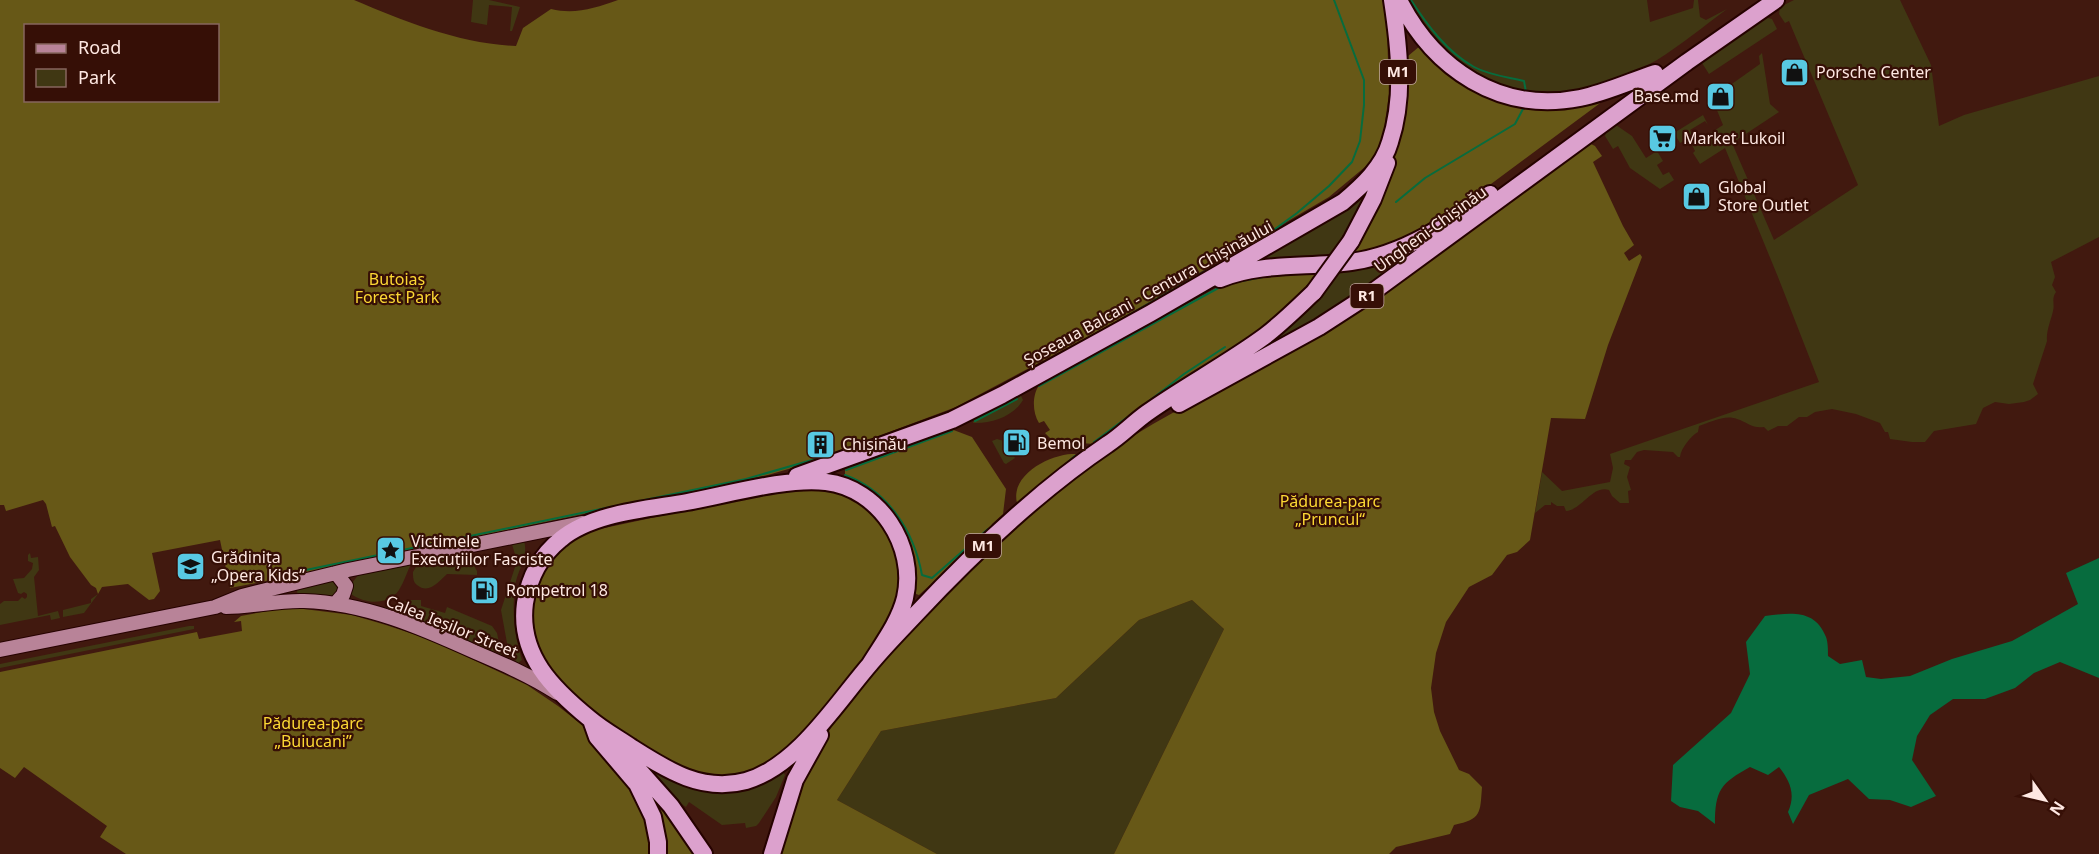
<svg xmlns="http://www.w3.org/2000/svg" width="2099" height="854" font-family="'Noto Sans',sans-serif">
<rect width="100%" height="100%" fill="#41190f"/>
<path fill="#403713" d="M473 0H489L520 7 512 31H510L512 7 489 5 487 25 471 22Z
M1407 0H1647L1650 22 1693 8 1694 0H1698L1700 17 1706 20 1727 9C1704 26 1681 45 1657 60 1593 96 1520 109 1459 62 1437 45 1418 26 1407 0Z
M1794 0H1900L1931 65 1939 126 1964 115 2099 76V237L2051 262 2055 277 2052 285 2056 292C2051 299 2055 304 2053 311 2051 320 2046 331 2047 341L2033 384 2038 394 2030 400 2024 402 2009 404 1995 402 1983 408 1976 424 1934 431 1925 442H1912L1890 439 1888 432H1885L1880 423 1856 414 1832 409 1815 412 1807 417H1799L1787 426H1778L1768 431 1764 427C1753 429 1747 422 1737 419 1726 414 1710 422 1699 426L1698 432C1691 436 1681 448 1680 457H1678L1673 452 1644 450 1637 452 1631 460H1625L1624 464 1630 467 1627 477 1631 490 1628 491 1629 503H1620L1612 496 1609 490C1592 485 1582 510 1566 511L1564 506H1557L1551 502V505H1545L1535 513 1542 472 1562 491 1610 482 1613 468 1610 454 1819 382 1778 277 1725 148 1700 164 1693 153 1695 151 1692 145 1723 125 1712 98 1760 64 1759 56 1762 53 1770 104 1779 112 1732 143 1774 240 1858 185 1789 21 1785 23 1779 14 1780 7Z
M1764 17 1772 19 1777 29 1709 74 1702 63Z
M1703 115 1708 125 1705 121 1690 130 1693 136 1680 143 1674 133Z
M1616 125 1632 136 1646 158 1657 151 1663 161 1657 165 1663 175 1669 172 1674 180 1660 189 1630 168 1618 146 1613 149 1605 136 1606 133Z
M1368 192 1345 236 1328 260 1247 264 1342 213Z
M1447 230 1325 317 1211 378 1337 271Z
M1019 395 1021 396 1023 400C1014 416 991 424 973 423L974 419Z
M997 439 1004 441 1015 458 1006 464 1004 463 992 441Z
M511 541H524C529 556 517 571 515 586 512 612 514 635 522 660L518 663 509 654 501 610 517 561Z
M30 553 31 558 38 557 39 570 34 577 38 616 58 611 60 618 51 620 50 615 0 625V604L4 601H18L22 597 25 599 27 597V594L24 592 21 594 18 593 13 579 24 578 32 569 33 563 28 561V555Z
M467 554 477 571V575L447 574C439 581 429 595 417 585 413 582 413 577 413 572L417 565Z
M411 564C407 572 404 582 399 590 388 606 365 604 351 594L352 583 359 574Z
M337 580 340 584 337 597 316 594 298 596 296 586Z
M98 594 84 613 63 617V610L91 603V599Z
M410 600H421V606L445 613 447 607 492 626 497 633 502 657 382 608Z
M1192 600 1224 629 1114 854H937L837 800 881 731 1056 698 1139 620Z
M189 626H194V629L0 668V664Z
M647 768 680 784 697 789 783 772 785 775 776 797 759 823 756 826 746 828 745 823 722 825 689 802 686 807 673 798Z"/>
<path fill="#675817" fill-rule="evenodd" d="M0 0H354C404 21 460 44 516 46L523 28 551 9C575 15 595 8 618 0H1383L1387 28 1389 94 1382 143 1371 162 1329 197 1110 325 956 407 802 465 768 475 256 583 230 588 220 540 152 553 160 591 154 599 149 600 128 584 102 587 98 594 96 588 91 585 70 557 55 526 52 527 46 504 43 500 6 511 4 505H0ZM26 26H218V100H26Z
M1420 46 1461 83 1479 92 1603 99V101L1460 207 1428 228 1393 243 1347 258 1393 164 1404 111 1408 56Z
M1591 144 1595 146 1602 156 1593 162 1623 226 1634 245 1624 253 1629 261 1640 254 1642 257 1608 345 1585 419 1551 418 1530 540 1517 552 1507 555 1492 575 1469 587 1446 622 1436 653 1431 688 1434 712 1440 731 1459 770 1469 774 1482 787C1480 813 1482 819 1454 825L1450 834 1396 847 1389 854H1114L1224 629 1192 600 1139 620 1056 698 881 731 837 800 937 854H780L793 800 816 752 839 715 865 680 956 581 1077 470 1153 424 1208 393 1264 367Z
M1320 271C1283 324 1223 356 1169 390 1143 407 1119 426 1094 444L1053 441 1045 433 1050 430 1044 421 1039 423C1032 412 1032 394 1040 384L1222 285 1245 278Z
M951 429 972 437 1006 489 1003 514 992 524 989 531 919 595 916 594C914 582 916 572 914 560 909 520 880 493 845 476V468L869 462Z
M1072 454H1076L1017 503C1010 475 1049 455 1072 454Z
M814 487 846 493 876 515 896 547 901 583 892 616 867 655 803 733 769 763 746 773 718 777 691 773 628 737 555 679 532 639V595L550 557 581 534 595 530 787 489Z
M288 607 352 615 386 625 431 640 527 685 558 706 586 728 660 804 687 839 693 854H126L100 837 107 826 24 767 15 778 0 768V672L197 632 199 639 242 631 241 621 234 622 241 616Z"/>
<path fill="#076c3e" d="M2099 558V678L2060 662 2034 673 2015 688 1985 699H1953L1930 715 1917 736 1912 760 1936 796 1911 807 1890 800 1869 799 1848 779 1809 795 1793 824 1788 812C1796 794 1790 781 1779 767L1768 775 1750 767C1721 783 1715 790 1715 824L1698 811 1680 807 1671 801 1673 765 1731 713 1750 674 1746 642 1765 616C1789 613 1815 608 1826 637 1828 642 1828 650 1828 656L1840 664 1862 660 1866 677 1881 679 1910 676 1952 659 2012 641 2078 604 2066 573Z"/>
<g fill="none" stroke-linecap="round" stroke-linejoin="round">
<path stroke="#076c3e" stroke-width="2" d="M1411 0C1427 25 1447 52 1474 67 1489 75 1507 77 1524 81L1526 92
M1396 202 1425 178 1515 124 1524 107
M1236 282 1263 277
M1103 330 1263 238 1297 213 1329 186 1352 162 1360 141 1364 105V80L1334 0
M1039 386 1222 286
M1144 405 1184 374 1225 347
M975 421 1017 399
M1094 442 1137 410
M846 470 952 431
M1059 470 1075 456
M845 475C888 491 914 531 922 575L932 578 988 529
M301 571 746 479 840 452"/>
<defs>
<path id="major" d="M335 604 343 595 346 586 336 573
M226 607C252 607 278 600 304 601 365 603 420 627 475 652 503 664 531 676 557 693
M0 650 215 607 242 596 348 570 582 523"/>
<path id="highway" d="M1399 0C1434 69 1500 114 1580 98 1605 93 1631 81 1655 73
M1351 241 1373 199 1387 163
M1220 279C1261 262 1308 268 1351 262 1404 255 1448 224 1490 194
M1179 404 1319 327 1370 294 1687 62 1776 0
M797 476 952 420 1002 395 1151 313 1343 202C1362 186 1383 167 1390 142 1405 97 1399 46 1392 0
M870 664C883 643 899 622 905 598 917 546 879 488 826 482 788 477 726 495 687 502 648 509 592 513 561 539 541 555 529 578 525 603 518 655 553 689 590 719 603 730 618 738 631 747 667 770 702 793 746 781 798 766 837 702 871 663 885 646 901 630 916 614 974 552 1037 492 1108 444 1122 435 1133 423 1147 413 1185 386 1227 364 1265 336 1282 323 1298 307 1314 292
M591 720 597 737 637 784 653 817 658 842V854
M614 742 671 806 704 854
M772 854 795 780 820 735"/>
</defs>
<use href="#major" stroke="#260200" stroke-width="16"/>
<use href="#highway" stroke="#260200" stroke-width="20"/>
<use href="#major" stroke="#b88398" stroke-width="14"/>
<use href="#highway" stroke="#dca1cd" stroke-width="16"/>
<defs>
<path id="highway-bridge" d="M1314 292 1351 241"/>
</defs>
<use href="#highway-bridge" stroke="#260200" stroke-width="20" stroke-linecap="butt"/>
<use href="#highway-bridge" stroke="#dca1cd" stroke-width="16"/>
</g>
<defs>
<symbol id="shop-square" viewBox="-11 -11 22 22"><rect x="-9" y="-9" width="18" height="18" rx="4" fill="#58c9e3" stroke="#360f06"/><path d="M-5-2.5h2.3a2.7 3.5 0 0 1 5.4 0H5L5.5 6h-11ZM-1.5-2.5h3a1.5 2.3 0 0 0-3 0Z" fill="#111"/></symbol>
<symbol id="supermarket-square" viewBox="-11 -11 22 22"><rect x="-9" y="-9" width="18" height="18" rx="4" fill="#58c9e3" stroke="#360f06"/><path d="M-6-5.5h2.5l.6 2H6L4.5 2H-2.5L-4.4-4H-6ZM-1.5 3.2a1.3 1.3 0 1 0 .1 0ZM3 3.2a1.3 1.3 0 1 0 .1 0Z" fill="#111"/></symbol>
<symbol id="fuel-square" viewBox="-11 -11 22 22"><rect x="-9" y="-9" width="18" height="18" rx="4" fill="#58c9e3" stroke="#360f06"/><path d="M-5.5-6h7V0h2V4h1.3V-2.5L3-4.5l.8-.8L6-3V5H2.5V1h-1V6h-7ZM-4.2-4.7v3.2H.2V-4.7Z" fill="#111"/></symbol>
<symbol id="building-square" viewBox="-11 -11 22 22"><rect x="-9" y="-9" width="18" height="18" rx="4" fill="#58c9e3" stroke="#360f06"/><path d="M-4-6H4V6H1V3H-1V6H-4ZM-2.5-4.3h1.7v1.8h-1.7ZM.8-4.3h1.7v1.8H.8ZM-2.5-1h1.7V.8h-1.7ZM.8-1h1.7V.8H.8Z" fill="#111"/></symbol>
<symbol id="sight-square" viewBox="-11 -11 22 22"><rect x="-9" y="-9" width="18" height="18" rx="4" fill="#58c9e3" stroke="#360f06"/><path d="M0-6L1.8-2.2L6-1.7L2.9 1.2L3.7 5.4L0 3.3L-3.7 5.4L-2.9 1.2L-6-1.7L-1.8-2.2Z" fill="#111"/></symbol>
<symbol id="school-square" viewBox="-11 -11 22 22"><rect x="-9" y="-9" width="18" height="18" rx="4" fill="#58c9e3" stroke="#360f06"/><path d="M0-5L7-2L0 1L-7-2ZM-4 1L0 2.5L4 1V4Q0 6-4 4Z" fill="#111"/></symbol>
</defs>
<g fill-rule="evenodd">
<use href="#shop-square" x="1778" y="56" width="33" height="33"/>
<use href="#shop-square" x="1704" y="80" width="33" height="33"/>
<use href="#supermarket-square" x="1646" y="122" width="33" height="33"/>
<use href="#shop-square" x="1680" y="180" width="33" height="33"/>
<use href="#fuel-square" x="1000" y="426" width="33" height="33"/>
<use href="#building-square" x="804" y="428" width="33" height="33"/>
<use href="#sight-square" x="374" y="534" width="33" height="33"/>
<use href="#school-square" x="174" y="550" width="33" height="33"/>
<use href="#fuel-square" x="468" y="574" width="33" height="33"/>
</g>
<g text-anchor="middle" stroke-width="4.5" stroke-linejoin="round" paint-order="stroke">
<g fill="#360f06" stroke="#c2a7a0" stroke-width="1.5">
<rect x="1380" y="60" width="36" height="24" rx="4.5"/>
<rect x="1350.5" y="284" width="33" height="24" rx="4.5"/>
<rect x="965" y="534" width="36" height="24" rx="4.5"/>
</g>
<g font-size="15" font-weight="bold" fill="#fee8e2">
<text x="1398" y="77">M1</text>
<text x="1367" y="301">R1</text>
<text x="983" y="551">M1</text>
</g>
<g font-size="16" fill="#fee8e2" stroke="#360f06" text-anchor="start">
<text x="1816" y="78">Porsche Center</text>
<text x="1699" y="102" text-anchor="end">Base.md</text>
<text x="1683" y="144">Market Lukoil</text>
<text x="1718" y="193">Global<tspan x="1718" dy="18">Store Outlet</tspan></text>
<text x="1037" y="449">Bemol</text>
<text x="842" y="450">Chișinău</text>
<text x="411" y="547">Victimele<tspan x="411" dy="18">Execuțiilor Fasciste</tspan></text>
<text x="211" y="563">Grădinița<tspan x="211" dy="18">„Opera Kids”</tspan></text>
<text x="506" y="596">Rompetrol 18</text>
</g>
<g font-size="16" fill="#fee8e2" stroke="#360f06">
<text transform="translate(1430 229) rotate(-36)" y="6">Ungheni-Chișinău</text>
<text transform="translate(1148 293) rotate(-29)" y="6">Șoseaua Balcani - Centura Chișinăului</text>
<text transform="translate(452 626) rotate(22)" y="6">Calea Ieșilor Street</text>
</g>
<g font-size="16" fill="#fcd834" stroke="#360f06">
<text x="397" y="285">Butoiaș<tspan x="397" dy="18">Forest Park</tspan></text>
<text x="1330" y="507">Pădurea-parc<tspan x="1330" dy="18">„Pruncul“</tspan></text>
<text x="313" y="729">Pădurea-parc<tspan x="313" dy="18">„Buiucani”</tspan></text>
</g>
</g>
<rect x="24" y="24" width="195" height="78" fill="#360f06" stroke="#86665e" stroke-width="1.5"/>
<rect x="36" y="44" width="30" height="9" fill="#b88398" stroke="#86665e" stroke-width="1.5"/>
<text x="78" y="54" font-size="18" fill="#fee8e2">Road</text>
<rect x="36" y="69" width="30" height="18" fill="#403713" stroke="#86665e" stroke-width="1.5"/>
<text x="78" y="84" font-size="18" fill="#fee8e2">Park</text>
<g transform="translate(2045 800) rotate(124)" stroke="#360f06" stroke-width="4.5" paint-order="stroke">
<path d="M0-4.5L10 22L0 15L-10 22Z" fill="#fee8e2"/>
<text y="-9" font-size="16" font-weight="bold" text-anchor="middle" fill="#fee8e2">N</text>
</g>
</svg>
